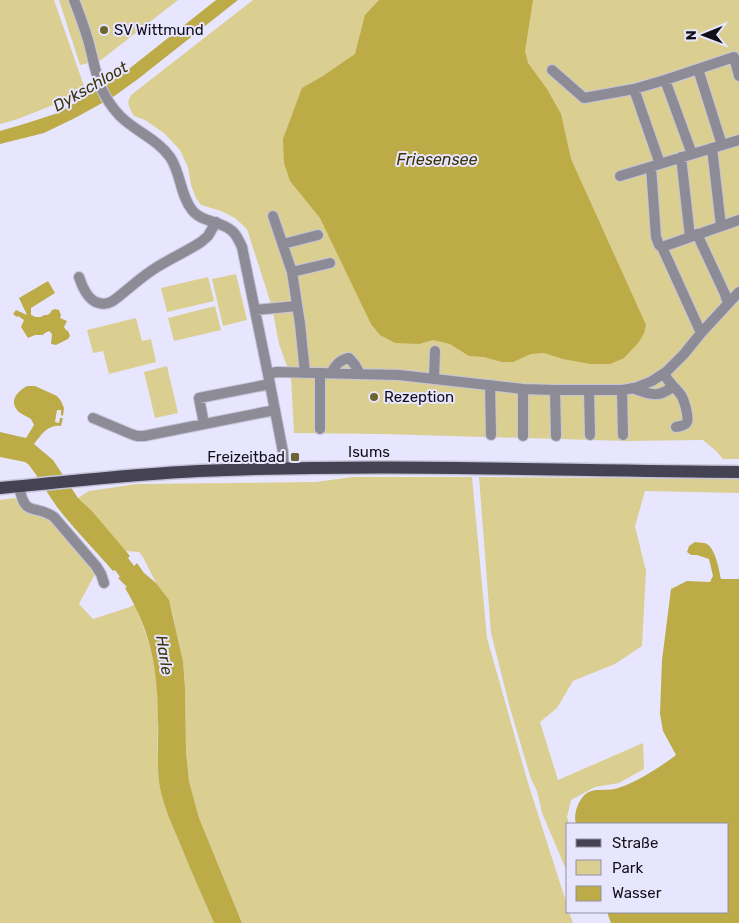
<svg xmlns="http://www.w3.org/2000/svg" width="739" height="923" font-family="Rubik,sans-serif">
<rect width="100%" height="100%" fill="#e8e6ff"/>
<path fill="#dace90" d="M0 0H54L84 86 53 105 18 119 0 124Z
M59 0H178L101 60 80 65Z
M253 0H739V459H723L716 451 703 440 626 441 382 434 294 433 291 377 279 344 272 307 247 229 235 218 221 211 201 205 196 198 191 185 188 167 180 150 164 133 145 120 134 116 130 109 128 102 131 95Z
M236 274 247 320 223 326 212 279Z
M208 277 214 301 167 312 161 288Z
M215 306 221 330 174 341 168 318Z
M136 318 142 341 151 339 156 362 109 374 103 351 93 353 87 330Z
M167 366 178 413 155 418 144 372Z
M352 477H472L487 638 528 783 568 908V912H569L573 923H242L199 818 189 781 186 752 185 688 183 661 173 616 169 601 156 583 143 557 139 552 125 551 92 511 78 498 89 491 137 484 316 482Z
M479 477 739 479V493L645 491 635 526 646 571 642 646 615 664 573 681 557 708 540 722 558 780 643 743 644 769 619 783 595 787 571 800 567 817 569 824H568V874L542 813 537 791 531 779 510 708 491 633Z
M15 498 23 508 53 521 96 572 79 604 93 619 130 607 135 604C145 631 155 656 157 685 160 719 155 754 160 788 164 808 173 827 181 846 191 872 203 897 214 923H0V500Z"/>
<path fill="#bdab47" d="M216 0H238L138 79 113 97 75 118 44 133 0 144V131L24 124 58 113 120 76Z
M379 0H533L525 51 528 63 547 89 561 114 571 159 646 325 644 333 639 342 624 358 610 364H590L563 359 544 353 531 354 513 362H502L484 357 469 356 450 344 433 340 419 344 395 343 380 335 371 324 320 218 290 181 284 163 283 139 302 88 323 76 355 54 365 15Z
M48 281 55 293 31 308V315L34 316 35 317H41L44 315C48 315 49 315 52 310L55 309 59 310 61 315 60 318 67 321 64 327 66 330 68 331 70 336 68 339 56 345 51 344 52 334 49 331 45 333 43 335H35L28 338 21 327 24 320 18 316 17 317 13 314 16 310 27 315 19 298Z
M27 386H35L57 396 61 401 64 408 63 416 61 415V410H57L55 422 59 423 60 418H63L61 426C48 424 41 435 34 444L53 460 78 498 92 511 130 556 128 558 134 566 137 563 144 573 156 583 169 600 183 661 185 688 186 752 189 781 199 818 242 923H214C203 897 191 872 181 846 173 827 164 808 160 788 156 766 159 742 158 720 158 670 151 631 125 588L127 587 118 578 120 577 115 570 113 571C94 549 74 529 57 507 47 493 39 478 29 465L25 462 0 457V432L26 438 34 425 31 419C27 416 20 414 17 410 9 400 18 391 27 386Z
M695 542C699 543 704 542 707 544 716 550 719 570 721 579H739V923H611L607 912H728V824H576C573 815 578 799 587 793 595 788 606 791 614 789 631 786 662 766 676 755L663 731 660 714 662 660 671 589 687 581 710 582 713 576 709 559 697 555H691L687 552 689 546Z"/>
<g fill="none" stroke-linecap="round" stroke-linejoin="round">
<defs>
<path id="minor" d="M74 0C79 13 84 26 88 40 97 72 96 90 120 116 135 131 157 139 170 157 181 173 180 195 192 210 202 223 220 220 232 231 237 235 239 241 242 247L268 374 283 452 284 469
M698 69 722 145
M552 70 584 98 634 89 665 80 734 57 739 76
M665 80 692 154
M634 89 660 164
M712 148 721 226
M681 157 690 237
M651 167 656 237 659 245 662 247 739 220
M620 176 739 140
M273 216 292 272 300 324 305 373
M697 234 725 294 728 304
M283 244 318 235
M662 247 701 333
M292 272 330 263
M79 277C82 286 88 301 99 303 109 306 116 299 123 293 133 285 143 276 154 269 169 259 186 252 201 242L208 236 216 222
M255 310 297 306
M331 373C336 365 339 360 349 358L355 365 360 374
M664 373C669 385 675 386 681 395 684 400 689 416 687 422 685 426 680 426 676 427
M268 374 277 372 399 375 523 389 555 390H622L635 388 652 381 666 372 684 354 701 333 739 292
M434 379 435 351
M490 385 491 435
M632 388C649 394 659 399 673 386
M523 389V436
M555 390 556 436
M589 390 590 435
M622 390 623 435
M93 418 131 434 137 436H144L275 410
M204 424 199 398 270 384
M320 429V373
M19 486C25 519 34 503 54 517L96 566 101 574 104 583"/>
<path id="major" d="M0 488C66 482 133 474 199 471 379 463 559 471 739 472"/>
</defs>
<use href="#minor" stroke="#c6c4da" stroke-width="12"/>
<use href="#major" stroke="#c6c4da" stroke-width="15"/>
<use href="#minor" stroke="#8d8c96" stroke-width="10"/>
<use href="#major" stroke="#444253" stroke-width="12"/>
</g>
<g fill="#6e6431" stroke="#e8e6ff" stroke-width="2">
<circle cx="104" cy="30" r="5"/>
<circle cx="374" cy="397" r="5"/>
<rect x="290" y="452" width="10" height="10" rx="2.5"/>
</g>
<g text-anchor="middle" stroke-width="4" stroke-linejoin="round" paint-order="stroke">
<g font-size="15" fill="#111018" stroke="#e8e6ff" text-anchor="start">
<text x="114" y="35">SV Wittmund</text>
<text x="384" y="402">Rezeption</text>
<text x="285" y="462" text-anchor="end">Freizeitbad</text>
</g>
<g font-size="15" fill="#111018" stroke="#e8e6ff">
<text x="369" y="457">Isums</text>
</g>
<g font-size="16" font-style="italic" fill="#3b3407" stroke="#e8e6ff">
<text transform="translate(90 86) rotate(-30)" y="6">Dykschloot</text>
<text x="437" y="165">Friesensee</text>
<text transform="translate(165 655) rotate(81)" y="6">Harle</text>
</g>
</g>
<rect x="566" y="823" width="162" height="90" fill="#e8e6ff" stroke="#9290a3"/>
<rect x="576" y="839" width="25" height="8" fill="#444253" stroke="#9290a3"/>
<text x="612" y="848" font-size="15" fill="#111018">Straße</text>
<rect x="576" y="860" width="25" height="15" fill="#dace90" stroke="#9290a3"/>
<text x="612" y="873" font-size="15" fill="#111018">Park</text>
<rect x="576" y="886" width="25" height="15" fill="#bdab47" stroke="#9290a3"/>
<text x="612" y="898" font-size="15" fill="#111018">Wasser</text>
<g transform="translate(704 35) rotate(269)" stroke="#e8e6ff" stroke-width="4" paint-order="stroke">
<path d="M0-4L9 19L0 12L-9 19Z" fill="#111018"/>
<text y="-8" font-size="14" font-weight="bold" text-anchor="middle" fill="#111018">N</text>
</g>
</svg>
